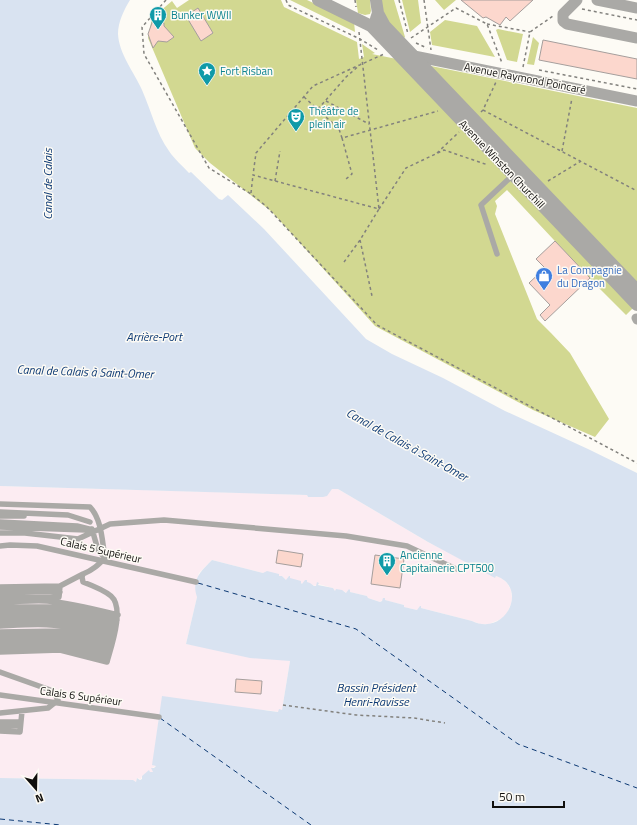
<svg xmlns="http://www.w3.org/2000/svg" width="637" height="825" font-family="'Titillium Web',sans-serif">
<rect width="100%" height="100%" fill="#fdfbf5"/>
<path fill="#fcecf2" d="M0 486 249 493 307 495 308 497 324 496 332 489H338L428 542 495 577 496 576 500 577 507 583 511 590 512 598 511 604 506 615 501 619 489 624H480L472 621 421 608 417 610 403 607 404 605 384 600 385 598 380 602 368 598 367 596 350 592V590L346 593 344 591H335L333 588 318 584 315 586 313 585 302 584 300 582 286 580 282 576H279V574L263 573 212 560 199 573 196 583 197 597 186 644 290 661 282 710 279 712 266 710 159 717 153 765 156 766 152 768 153 772 142 776 141 779 137 778 136 782 133 780 0 778Z"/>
<path fill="#d2d891" d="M189 0H281L284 7 357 42 359 59 364 57 362 44 375 53 372 54 637 108V304L626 315 599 288 507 190 495 201 497 206 495 214 537 319 551 333 570 353 609 419 595 437 533 410 375 326 272 212 210 163 195 148 148 38 152 18 172 1 177 8Z
M290 0H307L354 22 355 32Z
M356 0H370L371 11 370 14 365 15 358 13Z
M380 0H394L405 37 402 40 387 24Z
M402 0H418L421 23 410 32Z
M435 0H456L444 10Z
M445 20 477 26 495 57 432 45 430 32Z
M498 29 523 34 517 62 507 60 496 30Z
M533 37 539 43 534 65 527 64Z"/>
<path fill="#d9e3f1" d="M0 0H130C124 10 118 22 118 34 119 54 134 72 142 90 151 110 156 133 169 151 175 160 182 165 189 173L191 172 219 199 222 200 228 195 264 229 366 339 392 354 443 378 505 411 588 449 637 473V825H0V778L133 780 136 782 137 778 140 780 142 779V776L149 770 150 772H153L151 768H154L156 766 152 765 162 696 278 712 279 709 282 710 290 661 250 658 186 644 197 597C191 580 201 571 212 560L263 573 267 571 279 574V576H282L286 580 289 576H290V578L301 581V583L302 584 305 580H307V582L310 583 314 586H316L317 582 319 583 318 585 333 588 335 591 336 589 342 590 346 593 349 589 350 590V592L367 596 368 598 380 602 382 601 383 598H385V600L404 605V607L417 610 420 606H421V608L472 621C506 637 529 587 496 576L495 578 428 542 338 489H332L327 496 323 497H308L307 495 0 486Z"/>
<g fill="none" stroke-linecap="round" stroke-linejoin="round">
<path stroke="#0b3873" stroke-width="1" stroke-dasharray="5 4" stroke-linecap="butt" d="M198 583 356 629 518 744 637 788
M160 718 311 825
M0 819 61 825"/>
</g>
<path fill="#fcd7cd" stroke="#a59e9c" d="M461 0H533L510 21 506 17 500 25 486 17 483 18Z
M198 8 213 33 201 41 186 16Z
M153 20 164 23V26L174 37 167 42 158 41 153 48 148 34Z
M543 40 637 59V79L539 60Z
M555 241 590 278 545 321 540 315 550 305 529 283 545 268 536 259Z
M278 550 303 554 301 567 276 563Z
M375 555 404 559 400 588 371 584Z
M236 679 262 681 261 694 235 692Z"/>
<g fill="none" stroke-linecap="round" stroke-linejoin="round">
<path stroke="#82817d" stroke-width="1.5" stroke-dasharray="3 3" stroke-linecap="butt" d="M166 0 142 27 144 54 209 168 251 194 266 206 377 325 637 463
M286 0 288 5 360 39 378 50
M355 0 356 7
M399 0 408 34
M424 0 431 50
M582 9 637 20
M487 24 530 32
M359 32 379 209
M411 38 456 8 487 24 502 63
M416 43 427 48
M523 67 530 32 553 16
M539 70 637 89
M304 97 339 129 342 138 438 111
M326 101 369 124
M318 109 346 77 361 64
M483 110 637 191
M481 112 483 110 496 82
M342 138 352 174 346 179
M562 151 572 98
M437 153 459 132
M275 181 280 151
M548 181 581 161
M251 193 253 175
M379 209 406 168 444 150 488 165
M360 240 372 296
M344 262 360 240 379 209 253 175 256 153 313 86 384 54
M283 705 356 715 414 718 445 723"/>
<path stroke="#aaa9a6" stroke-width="5.5" d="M497 254 481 205 513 175
M0 504 90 507C102 520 102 541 105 558
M0 512 68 515 90 522
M0 516H24
M0 522 77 526 93 530
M0 527 86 530
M92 529 98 550 105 558
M0 533H25L78 539 110 524 164 520 346 536 407 546 456 569
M0 587 60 586
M0 592 47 591 60 592
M0 597H59L60 586 83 574
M0 602C16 602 32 600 47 601 71 603 94 609 118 615
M0 607H60L81 610 117 620
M0 611C27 611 54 609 80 615 92 617 104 621 116 625
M0 616C22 616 44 614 66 617 83 619 99 624 115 629
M0 621C21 620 42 618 62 621 80 623 97 629 114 634
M0 626C22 625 46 623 68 627 83 629 98 634 112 639
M0 632 61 631 80 634 111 644
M0 637 58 636 75 638 110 648
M0 642 59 640 80 644 109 653
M0 647 59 645 70 647 108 657
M0 652 60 650 107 662C111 647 125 608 111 596 105 591 91 585 83 582L82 577 83 574C93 570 98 565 105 558
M0 672 53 691 58 700 48 708 0 713
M0 722H20
M0 726H20
M0 731 20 732 22 711"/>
<path stroke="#aaa9a6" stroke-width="9" d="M636 318 637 320"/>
<path stroke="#aaa9a6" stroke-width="11" d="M577 0 563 14V21L567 24 637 38
M597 0 637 8
M414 56 637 101"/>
<path stroke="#aaa9a6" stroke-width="12" d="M318 0 371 26 637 305
M376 0 378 13 376 19
M378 13 385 26 637 290"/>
<path stroke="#aaa9a6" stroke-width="5.5" d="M0 546 10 545 37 546 196 582
M0 695 159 717"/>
</g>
<defs>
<symbol id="building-pin" viewBox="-11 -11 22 30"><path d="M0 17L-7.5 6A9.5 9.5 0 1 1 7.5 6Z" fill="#0f9aa8" stroke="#fdfbf5"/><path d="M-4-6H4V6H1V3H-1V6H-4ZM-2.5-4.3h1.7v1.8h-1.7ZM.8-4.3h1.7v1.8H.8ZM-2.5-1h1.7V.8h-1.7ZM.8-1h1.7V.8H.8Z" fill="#fff"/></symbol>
<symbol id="sight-pin" viewBox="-11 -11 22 30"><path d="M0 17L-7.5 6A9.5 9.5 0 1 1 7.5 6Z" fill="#0f9aa8" stroke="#fdfbf5"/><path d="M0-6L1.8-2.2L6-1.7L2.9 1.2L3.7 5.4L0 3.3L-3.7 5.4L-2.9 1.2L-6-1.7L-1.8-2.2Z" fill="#fff"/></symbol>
<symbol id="theatre-pin" viewBox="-11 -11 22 30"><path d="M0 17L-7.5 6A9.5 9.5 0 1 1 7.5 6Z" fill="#0f9aa8" stroke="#fdfbf5"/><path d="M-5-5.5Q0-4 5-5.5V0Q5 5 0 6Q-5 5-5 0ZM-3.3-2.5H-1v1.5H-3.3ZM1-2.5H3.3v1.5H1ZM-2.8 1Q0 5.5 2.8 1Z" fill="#fff"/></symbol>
<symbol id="shop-pin" viewBox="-11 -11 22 30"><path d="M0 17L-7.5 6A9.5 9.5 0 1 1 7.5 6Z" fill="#3f7fe0" stroke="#fdfbf5"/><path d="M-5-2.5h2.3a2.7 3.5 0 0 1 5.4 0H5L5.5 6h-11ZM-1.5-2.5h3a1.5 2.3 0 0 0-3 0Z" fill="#fff"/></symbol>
</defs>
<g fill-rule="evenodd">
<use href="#building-pin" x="148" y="5" width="20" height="27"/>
<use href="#sight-pin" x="197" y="61" width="20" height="27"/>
<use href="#theatre-pin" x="286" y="107" width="20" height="27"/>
<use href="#shop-pin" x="534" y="266" width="20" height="27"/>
<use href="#building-pin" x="377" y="551" width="20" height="27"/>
</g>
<g text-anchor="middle" stroke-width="3" stroke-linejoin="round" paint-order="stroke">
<g font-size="11" fill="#0d838f" stroke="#fdfbf5" text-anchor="start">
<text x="171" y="19">Bunker WWII</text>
<text x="220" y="75">Fort Risban</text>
<text x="309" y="115">Théâtre de<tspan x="309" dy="13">plein air</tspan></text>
<text x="400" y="559">Ancienne<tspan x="400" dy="13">Capitainerie CPT500</tspan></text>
</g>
<g font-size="11" fill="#100f0d" stroke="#fdfbf5">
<text transform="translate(525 78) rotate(11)" y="4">Avenue Raymond Poincaré</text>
<text transform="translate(502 164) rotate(46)" y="4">Avenue Winston Churchill</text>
<text transform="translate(101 550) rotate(13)" y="4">Calais 5 Supérieur</text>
<text transform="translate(81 696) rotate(8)" y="4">Calais 6 Supérieur</text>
</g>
<g font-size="11" fill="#366cbe" stroke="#fdfbf5" text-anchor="start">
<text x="557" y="274">La Compagnie<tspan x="557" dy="13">du Dragon</tspan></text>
</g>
<g font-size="12" font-style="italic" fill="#0b3873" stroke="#fdfbf5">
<text transform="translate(48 184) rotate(-90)" y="4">Canal de Calais</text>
<text x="154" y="341">Arrière-Port</text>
<text transform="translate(85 372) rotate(2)" y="4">Canal de Calais à Saint-Omer</text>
<text transform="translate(407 445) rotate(29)" y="4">Canal de Calais à Saint-Omer</text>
<text x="376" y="692">Bassin Président<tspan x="376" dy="14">Henri-Ravisse</tspan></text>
</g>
</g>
<g transform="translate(36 789) rotate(160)" stroke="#fdfbf5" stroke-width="3" paint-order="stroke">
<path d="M0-3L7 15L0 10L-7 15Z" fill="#100f0d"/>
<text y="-6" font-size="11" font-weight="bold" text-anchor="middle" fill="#100f0d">N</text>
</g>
<path d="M493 801v6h71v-6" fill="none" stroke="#100f0d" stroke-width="2"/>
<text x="499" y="801" font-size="12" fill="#100f0d" stroke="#fdfbf5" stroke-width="3" paint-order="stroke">50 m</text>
</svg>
